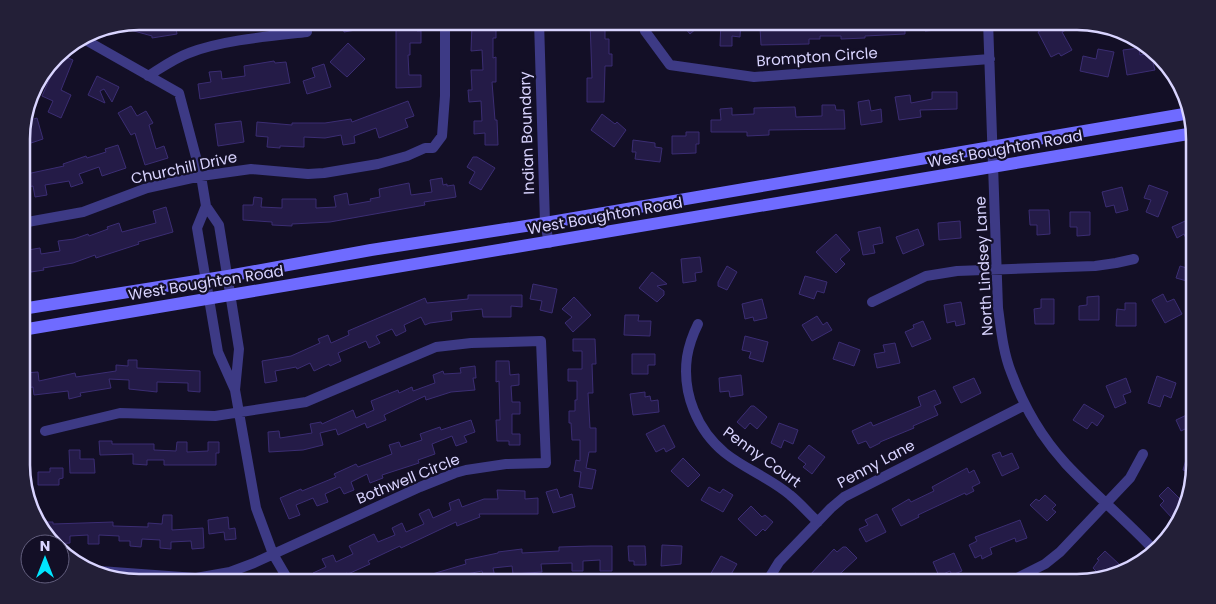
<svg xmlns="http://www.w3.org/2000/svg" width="1216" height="604" font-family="Poppins,sans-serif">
<rect width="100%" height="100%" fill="#130f26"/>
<path fill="#241b47" stroke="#3b2d73" d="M139 21H175L177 34 152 38V36L116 26Z
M342 21H378L379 26 344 32Z
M396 21H417V31H421V43H410V55H408L409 75H421V87L396 88Z
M590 21H605V39H609V54H612V66H605L604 102H587V78H592Z
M679 21H705L690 34Z
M721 21 741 22 740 37 732 36V46H720Z
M799 21H864V23L905 21V34L865 36V38L841 39V36H820V39H809V44L761 45 760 27 799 26Z
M929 21H937V30L925 31V22Z
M1060 21 1082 22 1062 32 1072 50 1061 56 1059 53 1051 57 1038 32Z
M472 25H496V38H493V58L496 57V82H492L495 120H497L498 145H485V133L474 134V121H482L481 101 469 102 468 90H472L471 70H483L482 50 471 51Z
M348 43 365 59 347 77 330 62Z
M1139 48 1140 55 1152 53 1161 62 1153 63 1155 70 1127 75 1123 50Z
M1098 49 1114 52 1108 77 1080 71 1083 56 1096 59Z
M59 54 73 60 61 90 71 95 61 118 48 112 53 101 42 96 50 78 42 75Z
M274 61 275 63 286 62 290 83 200 99 198 84 211 82 209 72 221 71 222 79 245 76 244 66Z
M324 64 331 87 307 94 303 81 315 77 312 68Z
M97 76 119 87 112 102 104 89 100 91 105 103 88 95Z
M932 92H957V109L920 110 921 117 899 120 895 97 910 95 911 103 932 99Z
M869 100 871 111 881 109 882 122 861 125 858 102Z
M408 101 414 116 405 119 408 127 379 138 376 128 354 136 355 143 343 145 341 135 325 138 304 137V147L280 146V148L267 147 268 137 256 136 257 122 292 125V123H325L351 119 352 122Z
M822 105H835L836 110H844L845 129 769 130V135L747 136V132H711V120H721L720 109 732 108V115L754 114V108L795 107 796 117 822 116Z
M131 106 137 116 146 111 153 123 149 125 156 149 164 146 168 158 145 165 135 133 131 135 118 113Z
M602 114 615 124 617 122 626 130 614 147 591 130Z
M37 118 43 139 22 146V131L24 122Z
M241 121 244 142 218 146 215 124Z
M686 132H699V144H696V153L672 154V136H686Z
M633 140 655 143V147L662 148 660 162 635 159 636 152H632Z
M118 145 126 168 102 176 99 167 79 174 83 183 71 187 69 181 45 185 47 195 35 197 33 186 22 188V175L64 166 63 164 86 156 87 158 106 152 105 149Z
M473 157H477L495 168 481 190 469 183 475 172 467 167Z
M442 178 443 185 447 184V186L454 185 456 197 424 202 425 205 330 222 292 224V226L272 225V222L243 220V205H253L254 197 262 198 261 207 282 208V199H316V208L336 207 334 196 347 193 349 205 371 201 370 199 380 197 379 189 409 183 411 195 432 192 430 180Z
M1149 185 1168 192 1158 217 1146 212 1151 200 1144 198Z
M1122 187 1128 210 1116 213 1114 205 1106 207 1102 192Z
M166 207 173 232 138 242 139 244 96 258 95 255 73 263 43 268 44 270 31 272 30 269 22 271V251L40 248 41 254 60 251 58 241 74 239 88 234 89 236 108 229 107 227 119 223 122 232 156 223 153 211Z
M1029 210H1049L1050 234 1037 235V225H1030Z
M1070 212H1090V235L1077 236V227H1070Z
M1194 217V238L1187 241 1184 234 1177 238 1172 227Z
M960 221 961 238 939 240 938 223Z
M880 227 883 243 873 245 875 253 863 255 858 232Z
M918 229 924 245 903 254 896 237Z
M836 234 850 250 840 259 845 264 836 273 816 252Z
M700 257 702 272 695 273 696 281 683 283 681 259Z
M727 266 737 272 727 290 718 286V282Z
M1180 266 1194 270V283L1176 278Z
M652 272 667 284 657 286 664 291V295L657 302 639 288Z
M805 276 827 282 824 293 817 291 814 299 799 294Z
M533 284 557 289 552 313 540 310 542 301 530 299Z
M1163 294 1167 302 1174 299 1182 314 1165 323 1152 300Z
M468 295H522V307L511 306V317H483L482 309 451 312 452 320 430 323 425 325 421 317 404 325 406 331 396 336 392 329 376 336 380 343 369 348 366 341 338 353 341 361 330 366 329 364 314 371 310 363 297 369 296 367 275 371 277 381 265 383 262 361 291 356 320 343 318 339 328 335 331 343 349 335 348 331 425 298 427 303 468 299Z
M1099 296V320H1079V306L1087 305V297Z
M574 297 591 315 573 332 565 323 572 317 562 309Z
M762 299 767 318 754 321 753 317 745 319 742 304Z
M1041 299H1054V324H1035L1034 309 1041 308Z
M961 302 965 324 956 326 955 321 947 323 944 305Z
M1125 303H1136V326H1116L1117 309 1125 310Z
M625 315H639L638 321H651L650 336 624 335Z
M817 316 823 325 827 322 832 330 812 341 802 325Z
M923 321 931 339 912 347 905 332 914 328 913 325Z
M745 336 768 342 763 362 749 358 751 352 742 350Z
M573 339H595L596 364H592L593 393H588L590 428H596V452H589L586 468 596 470 592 489 579 487 581 472 574 471 576 460 580 461V440H572L571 423H569V411H575V400H577V381H568V369H582V351H573Z
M839 342 860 350 854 366 833 359Z
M895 343 900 363 877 368 874 354 885 352 883 345Z
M632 354H655V365H648V374H632Z
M128 360H137V368L200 371V392L188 391V383L157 382V392L129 389V380L109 379 111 388 80 393 81 396 69 399 68 391 34 395 33 387 26 388 24 373 38 372 39 381 75 373 76 377 116 371V365L128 366Z
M496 361H509L510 375 519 374V385L511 386 512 402H520V414H512V434H520V445H509V441H497L496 420H500L499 381 496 382Z
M475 366 476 378H473L475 390 451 392 426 400 425 396 384 415 386 420 367 428 365 423 338 435 336 429 320 433 323 445 303 450 269 452 268 432 279 431 280 438 312 433 310 424 321 422 322 424 353 410 356 418 374 410 371 401 398 390 399 393 412 387 413 391 435 383 433 375 443 371 444 374 461 373 460 368Z
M741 375 743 395 730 397 729 391 720 392 719 378Z
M1157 376 1176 383 1171 398 1164 395 1160 407 1148 403Z
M974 378 981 393 961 403 953 387Z
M1126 378 1131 392 1123 395 1126 403 1115 408 1106 386Z
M935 390 941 403 934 406 938 415 913 426 914 428 880 442V443L870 448 866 441 858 444 852 431 871 422 873 426 921 406 918 397Z
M645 392V397L650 396 651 401 658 400 659 412 633 415 630 394Z
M1084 404 1104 416 1097 426 1092 422 1087 429 1073 420Z
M751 406H754L767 417 757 429 750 423 745 429 737 422Z
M1195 411V424L1181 431 1176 420Z
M471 420 475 432 464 436 467 442 456 446 452 436 432 444 435 454 418 460 419 463 382 475 383 478 370 483 367 474 351 482 354 490 344 494 340 487 325 494 328 502 317 506 313 498 296 505 300 515 289 519 280 498 301 489 302 491 336 477 334 474 356 464 358 467 392 454 389 445 399 442 401 447 422 440 420 434 440 427 441 430Z
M779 423 798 430 793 444 784 440 781 448 771 443Z
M664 425 675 447 666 452 664 448 656 452 646 434Z
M99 441H112V444H154V450L176 451 177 442H187V452L208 451V442H219V453H216V465H164V460H147V465L133 464V454L100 455Z
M809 445 825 457 812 474 803 467 806 464 798 458Z
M69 450H80V459H94L95 473H70Z
M1000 452 1002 457 1012 453 1019 468 1002 476 992 455Z
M1187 456 1195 458 1193 473 1183 470Z
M683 458 700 475 688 487 671 471Z
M50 468H63V478L59 479V485H38V472H50Z
M967 468 969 473 974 470 980 483 972 487 974 491 966 495 965 493 918 515 919 517 901 526 892 509 909 499 911 502 934 491 932 487Z
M709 487 720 493 723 489 733 495 723 512 701 500Z
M1168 487 1186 505 1172 518 1160 505 1164 501 1159 496Z
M557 489 560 498 572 494 575 507 553 513 546 492Z
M497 490 525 491V499L538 498V514H479L480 517 457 526 456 522 401 548 400 546 368 561 370 564 348 574 347 573 325 583H318L313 573 326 567 322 559 333 555 336 562 353 554 349 546 374 534 378 542 395 535 392 528 402 523 406 532 424 524 419 514 429 509 433 518 451 510 449 503 459 499 462 507 484 499H498Z
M1045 495 1056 505 1052 509 1056 512 1047 521 1030 505 1036 499 1039 501Z
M751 506 762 517 765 515 773 522 765 531 763 529 756 536 738 519Z
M877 514 886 532 866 542 859 529 868 525 865 520Z
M163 515H172V530L203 528 204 548 192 549 191 541 171 542V549L160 548V540L142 539 141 547 130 546V541H119V536L99 535V544H88V535L70 536V543L54 544 45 537 39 522H53V524L113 522V526L148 527V523L162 524Z
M228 517 229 529 235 528 236 539 225 540 224 532 209 534 208 520Z
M1020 520 1027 538 1016 542 1015 538 990 548 992 554 982 559 981 555 975 558 969 545 977 541 975 537Z
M662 545 682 546 681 564 661 566Z
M591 546H612V571H600V560L583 561V571H572V563L541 564 542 572 513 574 512 566 493 568 495 577 484 579 482 571 462 575V577L453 580 454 583H412V580L466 564 465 560 498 553V552L522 549V553L559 551V547Z
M628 546H645L646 565H634V561H629Z
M843 547H846L857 558 830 583H815L809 576 834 549 837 552Z
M1105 551 1120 565 1112 573 1102 577 1093 568 1099 560 1097 559Z
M954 553 962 571 952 575 950 571 939 576 933 562Z
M721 556 737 564 726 583 710 575Z
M916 573 923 583H902Z"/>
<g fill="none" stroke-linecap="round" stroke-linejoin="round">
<path stroke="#3d3a85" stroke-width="10" d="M539 21 545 223 549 243
M642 21 645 31 670 65 754 77 990 59
M988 21 998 308C1001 329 1003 352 1011 372 1023 405 1042 438 1066 464 1094 494 1126 520 1154 550
M82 38 179 93 201 176 206 206 219 225 239 349 235 390
M148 76C161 68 175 58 189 53 222 40 272 36 307 32
M206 206 197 228 218 352 235 390 256 508 273 554 290 583
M22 223 83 212 147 188 201 176 251 169 308 174 324 173 378 164 407 156 425 148H433L442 136 445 96V21
M872 302 926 276 957 271 1095 266 1116 263 1134 259
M698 324C693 334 689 345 687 357 682 393 697 430 725 453 745 469 770 478 790 495 800 503 808 513 818 522
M45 431 120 413 215 416 306 402 436 347 471 343 541 341 546 463 506 464 466 470 455 473 420 487 254 563 230 572 196 578 86 570
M766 583 779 562 831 508 844 497 1025 405
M1007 583 1045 564 1060 552 1130 478 1143 454"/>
<path stroke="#6f6bff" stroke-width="12" d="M22 309 228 276 371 250 545 223 1190 113
M22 330 1194 133"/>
</g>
<g text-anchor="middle" stroke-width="4.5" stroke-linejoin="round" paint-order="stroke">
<g font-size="15" fill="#d9d4ff" stroke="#130f26">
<text transform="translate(817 57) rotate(-4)" y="5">Brompton Circle</text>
<text transform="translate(527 133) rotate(-92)" y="5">Indian Boundary</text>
<text transform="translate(1005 149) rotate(-10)" y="5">West Boughton Road</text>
<text transform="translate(184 168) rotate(-12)" y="5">Churchill Drive</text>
<text transform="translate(605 216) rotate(-10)" y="5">West Boughton Road</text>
<text transform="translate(984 266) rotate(-93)" y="5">North Lindsey Lane</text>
<text transform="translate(206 283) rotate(-9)" y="5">West Boughton Road</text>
<text transform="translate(762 457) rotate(36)" y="5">Penny Court</text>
<text transform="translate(876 464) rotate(-28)" y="5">Penny Lane</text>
<text transform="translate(408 479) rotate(-22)" y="5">Bothwell Circle</text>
</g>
</g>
<path d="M0 0H1216V604H0ZM139 30H1077A109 109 0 0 1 1186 139V465A109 109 0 0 1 1077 574H139A109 109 0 0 1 30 465V139A109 109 0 0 1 139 30Z" fill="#231f37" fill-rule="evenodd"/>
<path fill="none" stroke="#d9d4ff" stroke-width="2.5" d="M139 30H1077A109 109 0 0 1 1186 139V465A109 109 0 0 1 1077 574H139A109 109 0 0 1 30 465V139A109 109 0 0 1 139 30Z"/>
<g transform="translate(45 559)"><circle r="24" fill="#130f26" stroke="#625e7d"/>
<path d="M0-4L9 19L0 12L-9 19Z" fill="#00e5ff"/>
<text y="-8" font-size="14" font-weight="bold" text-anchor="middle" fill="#d9d4ff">N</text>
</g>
</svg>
